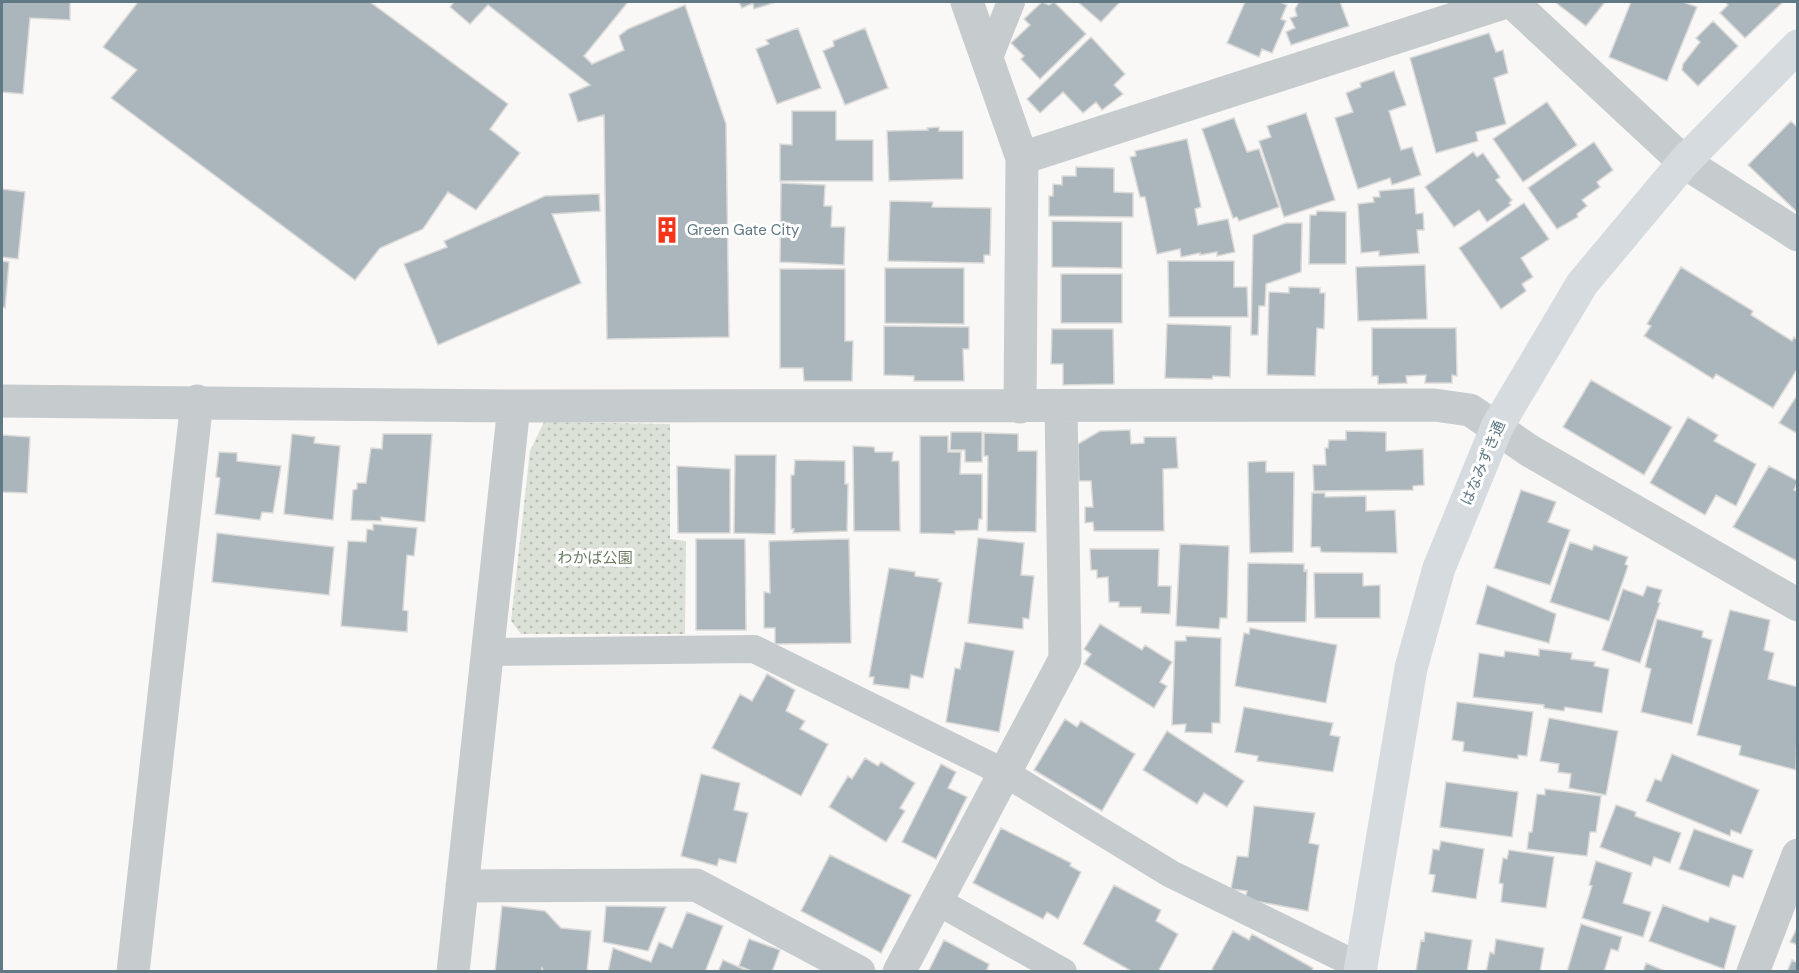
<svg xmlns="http://www.w3.org/2000/svg" width="1799" height="973" font-family="'DM Sans','Noto Sans JP',sans-serif">
<defs>
<pattern id="grass-dots" width="8" height="8" patternUnits="userSpaceOnUse" patternTransform="scale(1.5)"><rect width="8" height="8" fill="#dbe1d6"/><path d="M2 2h.1M6 6h.1" fill="none" stroke="#b5bbb3" stroke-width="1.8" stroke-linecap="round"/></pattern>
</defs>
<rect width="100%" height="100%" fill="#f9f8f6"/>
<path fill="url(#grass-dots)" d="M544 422 670 424V539L686 541 685 634H521L511 621 530 451Z"/>
<path fill="#aab6bb" stroke="#dbdad8" stroke-width="1.5" d="M2 2H70V20L30 18 23 94 2 92Z
M138 2H370L508 104 490 129 520 153 476 210 448 192 423 229 380 248 355 280 111 98 137 70 103 47Z
M454 2H628L584 56 592 64 624 50 619 36 628 29 685 5 726 124 729 337 607 339 604 115 578 122 569 94 590 85 488 5 470 24 450 7Z
M739 2H776L754 9 753 3 742 8Z
M1042 2 1049 5 1054 2 1086 34 1040 79 1021 59 1024 56 1011 43 1030 25 1024 19Z
M1078 2H1120L1101 22Z
M1245 2H1280L1287 5 1281 19 1286 21 1272 53 1262 49 1259 57 1227 43Z
M1299 2H1340L1349 26 1291 45 1286 32 1295 28 1290 18 1297 16 1295 9Z
M1555 2H1605L1586 26Z
M1631 2H1683L1697 7 1667 81 1609 57Z
M1725 2H1783L1745 38 1720 13 1728 5Z
M1713 21 1738 46 1698 86 1682 70 1683 64 1700 42 1696 38Z
M798 28 821 88 777 104 756 49 769 44 766 40Z
M865 28 888 88 845 105 823 51 834 46 833 41Z
M1489 33 1496 52 1503 50 1508 73 1494 78 1506 124 1476 132 1478 141 1436 153 1410 58Z
M1091 37 1125 74 1114 85 1123 94 1102 110 1096 102 1083 113 1063 92 1040 113 1027 99Z
M1394 71 1406 105 1389 111 1401 150 1412 147 1421 175 1392 185 1390 178 1358 189 1335 118 1353 112 1346 93 1361 87 1360 83Z
M1547 102 1577 145 1523 182 1493 139Z
M792 111H836V140H873V181H780V144L792 145Z
M1306 113 1335 200 1284 217 1259 141 1271 137 1267 126Z
M1234 118 1247 152 1259 149 1279 207 1239 221 1237 217 1233 218 1202 129Z
M1791 121 1798 128V213L1748 165Z
M939 127V131H963V179L889 181 887 131 928 130 927 128Z
M1187 139 1201 207 1195 209 1198 225 1228 219 1235 252 1217 256V252L1200 255V253L1181 257 1180 249 1157 254 1145 197H1140L1130 157 1136 156 1135 151Z
M1594 142 1613 170 1597 182 1600 187 1582 200 1587 206 1577 214 1578 217 1557 229 1528 188Z
M1473 152 1477 157 1483 153 1500 177 1496 180 1512 200 1509 203 1511 205 1487 222 1479 210 1454 227 1425 187Z
M1076 167 1114 168V192L1133 193V217L1049 216V196H1053V184L1062 185V176H1076Z
M781 183 825 185 824 206H832L831 227H845L844 265 780 262Z
M1414 188 1416 214 1423 213 1424 230H1417L1419 253 1379 256V251L1361 253 1358 204 1374 202 1373 197H1380L1379 191Z
M2 189 25 192 18 259 2 257Z
M599 194 600 211 552 214 581 283 438 345 404 264 447 247 444 241 545 196Z
M890 201 933 202 932 207 991 208 990 255H984V263L888 261Z
M1524 203 1549 239 1521 258 1533 277 1522 284 1526 291 1501 309 1459 248Z
M1317 211 1346 212V264H1309L1310 215H1316Z
M1052 221 1122 222V268L1052 267Z
M1286 223H1302L1301 272 1266 284 1265 306H1259L1258 335H1251L1253 235Z
M2 261 9 262 5 308 2 307Z
M1168 261H1234V287H1247L1248 317H1169Z
M1425 265 1427 319 1358 321 1356 267Z
M1681 267 1753 311 1751 315 1792 341 1794 337 1798 340V368L1773 408 1716 374 1713 379 1644 336 1651 326 1647 324Z
M885 268H964V324L885 323Z
M780 269H845V341H853L852 381H804L803 368H780Z
M1061 274H1122V323H1061Z
M1289 287 1320 288V293H1325L1324 329 1317 328 1315 376 1267 375 1269 292 1289 293Z
M1167 324 1231 326 1230 377 1213 376 1212 379 1165 378Z
M884 326 969 327V349H963L964 381H914V376L884 375Z
M1372 328H1456L1457 376 1452 375V383H1425L1426 375 1406 376 1407 383 1378 384V376H1372Z
M1052 329H1113L1114 384 1063 385V364H1051Z
M1591 380 1672 427 1644 475 1563 427Z
M1798 394V434L1779 423Z
M1688 417 1718 435 1714 441 1756 464 1736 506 1716 495 1705 515 1650 483Z
M1130 430 1131 444 1144 443V437H1176L1178 468 1163 469 1164 531H1094L1093 522 1085 523V507H1093L1091 481H1079L1078 444 1100 431Z
M1346 431 1386 432V451L1423 449 1424 485 1413 486V490L1314 491 1313 465H1326L1325 448H1328L1329 440H1346Z
M951 432H982V462H965V450H950Z
M984 433 1018 434V451H1037L1036 532 987 531 988 456H984Z
M292 434 315 437 314 443 340 446 333 520 284 514Z
M383 434H432L425 522 381 517V521L351 520 353 490 357 489V483H366L371 448 382 449Z
M2 435 30 437 27 493 2 492Z
M920 436H948V452H961L960 474H982V519H979L978 530 955 531V534L920 533Z
M853 446 874 447 875 452H893L892 461H899L900 531H854Z
M219 452 237 453V461L281 466 273 513 262 512 260 520 215 514 220 478 216 477Z
M735 455H776L775 534 734 533Z
M795 460 845 461V484H848L847 531 793 533 794 529H791V475H794Z
M1266 461V472H1294L1293 552 1250 553 1248 462Z
M677 466 730 469V533H678Z
M1769 466 1798 481 1794 490 1798 492 1797 561 1733 527Z
M1521 490 1556 502 1548 522 1570 530 1550 585 1494 568Z
M1312 493H1325V497L1366 496V511L1395 510 1397 553 1321 552 1320 547H1311Z
M373 524 417 528 414 556 407 555 403 610 408 611 407 632 341 626 348 541 366 542 367 529 373 530Z
M217 533 334 547 329 595 212 582Z
M978 538 1024 543 1021 575 1034 576 1029 619 1023 618V629L968 623Z
M696 539H745L746 630H696Z
M849 539 851 643 775 644V628H764V592L770 593 769 541Z
M1570 542 1592 550 1594 545 1628 557 1625 564 1628 566 1609 621 1550 602Z
M1180 544 1229 546 1227 618H1220L1219 629 1176 626Z
M1090 549H1159L1158 586H1171L1170 614 1141 613V607H1119V602H1109L1108 577 1097 578V570H1091Z
M1248 563 1304 564V571L1307 570 1306 622H1247Z
M889 568 915 572V576L939 579 938 581 942 583 923 678 911 675 909 689 873 684 874 677H869Z
M1314 573H1363V586L1380 585V618H1315Z
M1487 585 1556 614 1549 643 1476 624Z
M1647 586 1662 590 1658 602 1660 603 1640 663 1602 650 1623 589 1643 596Z
M1730 610 1770 620 1764 650 1774 653 1768 679 1798 687 1796 770 1739 755 1741 746 1697 735Z
M1657 619 1703 631 1702 637 1712 640 1692 724 1641 712 1651 669 1645 667Z
M1100 624 1142 650 1145 645 1172 662 1160 682 1167 686 1154 708 1084 664 1091 654 1084 649Z
M1250 628 1337 645 1326 703 1235 686 1244 633 1249 634Z
M1186 636 1221 638 1220 723H1212V733L1185 732 1186 724 1172 725 1175 641H1186Z
M965 642 1014 651 999 732 946 722 955 668 960 669Z
M1539 649 1572 653 1571 659 1595 662 1594 666 1609 669 1602 713 1565 707 1564 711 1544 708V705L1473 697 1479 653 1504 657 1505 651 1539 656Z
M767 674 795 690 786 711 805 721 800 729 828 744 801 796 712 748 740 694 752 701Z
M1457 702 1533 712 1527 756 1518 755V759L1463 751 1464 742 1452 740Z
M1244 707 1333 723 1330 735 1340 737 1333 772 1257 761 1258 756 1235 752Z
M1549 718 1618 731 1606 795 1569 788 1571 774 1558 772 1559 764 1540 761Z
M1065 719 1077 727 1081 721 1135 754 1102 811 1034 770Z
M1167 731 1244 781 1227 807 1204 793 1197 804 1143 770Z
M1672 754 1759 790 1741 834 1731 830 1730 836 1646 801 1655 779 1661 781Z
M865 758 878 766 881 762 915 783 900 808 905 811 886 842 829 807 848 776 852 779Z
M941 764 956 772 948 788 967 797 936 859 902 842Z
M701 774 740 783 734 810 748 813 736 863 719 859 717 866 681 856Z
M1446 782 1518 792 1512 837 1440 827Z
M1545 789 1601 796 1596 832H1590L1587 856 1527 849 1529 832H1532L1537 794 1545 795Z
M1616 805 1636 812 1635 816 1681 833 1670 863 1654 857 1651 866 1600 847Z
M1254 806 1315 813 1309 843 1319 845 1308 911 1245 899 1247 891 1231 889 1237 856 1248 857Z
M1001 828 1071 863 1070 866 1081 872 1058 919 1047 912 1043 919 973 883Z
M1694 829 1753 850 1743 878 1733 875 1729 887 1679 869Z
M1441 841 1484 849 1476 899 1432 892 1435 875 1429 874 1433 849 1439 850Z
M1509 850 1554 857 1546 908 1501 902 1503 884 1499 883 1503 858 1507 859Z
M830 855 911 895 881 953 801 911Z
M1596 861 1632 873 1623 903 1651 912 1643 937 1582 918 1592 886 1589 885Z
M1114 885 1161 910 1156 921 1178 934 1158 972H1133L1083 944Z
M1663 905 1708 922 1710 917 1736 926 1724 969 1649 941Z
M502 906 545 911 561 928 591 931 587 972H544L542 968 541 972H495Z
M606 906 666 907 648 951 603 942Z
M687 912 723 926 705 972H608L613 948 651 962 659 942 672 948Z
M1581 924 1622 937 1618 951 1611 949 1604 972H1567Z
M1798 926V945L1790 942Z
M1233 931 1249 940 1252 934 1313 968 1311 972H1216L1212 969Z
M1425 932 1472 940 1467 972 1416 971 1421 940 1424 941Z
M749 939 780 950 772 972H754L739 966Z
M1496 939 1544 948 1540 972H1486L1490 952 1494 954Z
M944 940 989 964 986 972H928Z
M723 960 750 972H718Z
M1792 960 1798 963V972H1787Z
M1646 963 1667 972H1643Z"/>
<g fill="none" stroke-linecap="round" stroke-linejoin="round">
<path stroke="#c6cbce" stroke-width="28" d="M988 60 1011 2
M488 652 754 649 1005 773 1171 874 1361 967
M937 901 1063 972"/>
<path stroke="#c6cbce" stroke-width="33" d="M967 2 1022 158 1020 407
M1512 2 1684 162 1798 235
M1022 158 1506 2
M2 401 514 406 1434 405 1470 410 1530 451 1798 605
M462 886 696 885 859 972
M133 972 197 401
M453 972 514 406
M899 972 1065 659 1061 407
M1753 972 1798 855"/>
<path stroke="#d5dbde" stroke-width="33" d="M1360 972 1411 668 1439 568 1497 427 1582 284 1684 162 1798 46"/>
</g>
<defs>
<symbol id="building-bare" viewBox="-9 -9 18 18"><path d="M-4-6H4V6H1V3H-1V6H-4ZM-2.5-4.3h1.7v1.8h-1.7ZM.8-4.3h1.7v1.8H.8ZM-2.5-1h1.7V.8h-1.7ZM.8-1h1.7V.8H.8Z" fill="#f53419" stroke="#fff" stroke-width="2.5" paint-order="stroke"/></symbol>
</defs>
<g fill-rule="evenodd">
<use href="#building-bare" x="648" y="211" width="38" height="38"/>
</g>
<g text-anchor="middle" stroke-width="6" stroke-linejoin="round" paint-order="stroke">
<g font-size="15" fill="#607984" stroke="#fff" text-anchor="start">
<text x="687" y="235">Green Gate City</text>
</g>
<g font-size="15" fill="#607984" stroke="#fff">
<text transform="translate(1483 463) rotate(-67)" y="5">はなみずき通</text>
</g>
<g font-size="15" fill="#687a60" stroke="#fff">
<text x="595" y="563">わかば公園</text>
</g>
</g>
<rect width="1799" height="973" fill="none" stroke="#607984" stroke-width="6"/>
</svg>
